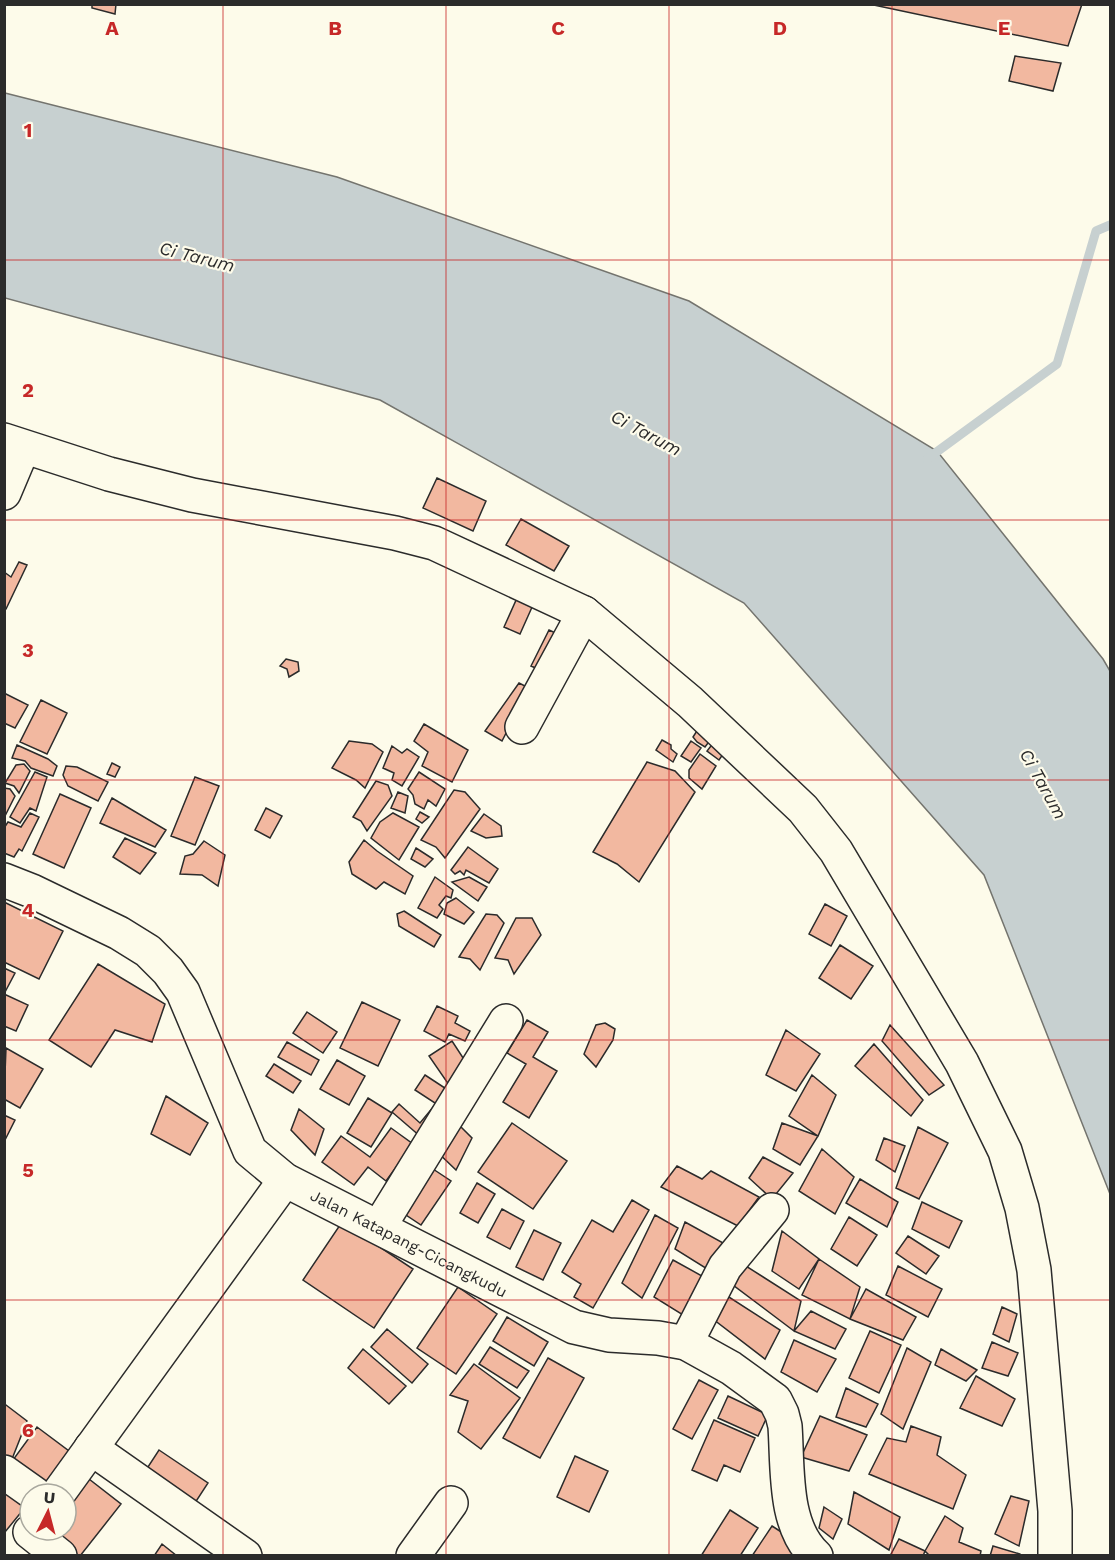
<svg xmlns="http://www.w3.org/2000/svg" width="1115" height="1560" font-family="'Work Sans',sans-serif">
<rect width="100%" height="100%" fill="#fdfbea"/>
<path fill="#c7d0d0" stroke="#74746e" stroke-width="1.5" d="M5 93 337 177 689 301 937 451 1103 659 1110 671V1194L984 875 744 603 380 400 5 298Z"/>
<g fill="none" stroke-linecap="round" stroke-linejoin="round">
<path stroke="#c7d0d0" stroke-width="9" d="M927 459 1057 364 1096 231 1110 225"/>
</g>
<path fill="#f2b8a0" stroke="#2b2b2b" stroke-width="1.5" d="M92 4H116L115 14 92 8Z
M869 4H1082L1068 46Z
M1015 56 1061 63 1053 91 1009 81Z
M437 478 486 501 473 531 423 508Z
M521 519 569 546 554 571 506 545Z
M19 562 27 565 6 609H4V572L11 577Z
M517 598 533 605 520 634 504 627Z
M549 630 562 636 545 672 531 666Z
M286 659 298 662 299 671 289 677 287 669 280 666Z
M519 683 529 688 502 741 485 731Z
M4 693 28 705 15 728 4 723Z
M41 700 67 713 47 754 20 742Z
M702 723 714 735 705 747 697 742 693 737Z
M424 724 468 750 452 782 422 766 428 752 414 741Z
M718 737 728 747 719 760 707 751Z
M662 740 671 745V749L677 754 673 762 656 750Z
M349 741 372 744 383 752 365 788 356 780 332 768Z
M691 741 701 748 691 762 681 756Z
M17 745 48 759 57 766 53 776 31 768 25 761 12 758Z
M392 746 402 753 407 749 419 757 402 786 392 780 394 773 383 768Z
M700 754 716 766 702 789 689 778V770Z
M647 762 675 771 695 792 639 882 617 864 593 852Z
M112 763 120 767 115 777 107 774Z
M24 764 30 771 19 793 14 786 5 783 16 765Z
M66 766 77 767 108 782 98 801 68 786 63 775Z
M35 772 47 777 36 811 30 808 20 823 10 817Z
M419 772 445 789 436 806 428 800 424 809 415 804 413 795 408 789Z
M195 777 219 786 195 845 171 836Z
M376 781 388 785 392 796 367 831 361 821 353 817Z
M4 788 10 789 15 796 5 816Z
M454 790 465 792 480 809 445 858 436 847 421 840Z
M398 792 408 796 405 813 391 808Z
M60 794 91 808 64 868 33 854Z
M112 798 166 830 155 847 100 823Z
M266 808 282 816 270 838 255 830Z
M420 812 429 817 422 823 416 819Z
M30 813 39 817 22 851 19 849 14 857 4 853V828L8 822 21 827Z
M393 813 419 827 399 860 371 838 380 822Z
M484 814 501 826 502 836 486 838 471 831Z
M125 838 156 853 140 874 113 857Z
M364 840 377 851 413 876 405 894 384 882 376 889 352 874 349 862Z
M204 841 225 855 218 886 202 875 180 874 185 856 193 854Z
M468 847 498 869 489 883 466 870 464 875 460 871 455 874 451 870Z
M416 848 433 859 425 867 411 859Z
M435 877 453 890 451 898 446 896 439 905 443 909 437 918 418 908Z
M469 877 487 887 478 901 452 882Z
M456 898 474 912 464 924 444 914 447 903Z
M4 902 63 931 39 979 4 962Z
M825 904 847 916 831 946 809 934Z
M404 911 441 935 434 947 399 926 397 914Z
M486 914 497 915 504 923 480 970 470 959 459 957Z
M516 918H532L541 935 514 974 508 960 495 958Z
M840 945 873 966 851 999 819 978Z
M98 964 165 1004 152 1042 115 1030 91 1067 49 1040Z
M4 968 15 973 4 994Z
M4 994 28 1005 16 1031 4 1026Z
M362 1002 400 1020 378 1066 340 1048Z
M437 1006 458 1016 455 1023 470 1031 465 1041 449 1034 445 1042 424 1031Z
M307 1012 337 1032 323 1053 293 1033Z
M527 1020 548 1032 533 1057 557 1071 529 1118 503 1102 526 1064 507 1053Z
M605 1023 615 1029 613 1040 596 1067 584 1054 596 1025Z
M890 1025 944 1085 929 1095 882 1041Z
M786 1030 820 1054 796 1091 766 1075Z
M452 1041 471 1070 449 1085 429 1056Z
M287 1042 319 1060 311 1075 278 1057Z
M874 1044 923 1100 911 1116 855 1066Z
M6 1048 43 1069 20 1108 4 1099Z
M337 1060 365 1076 349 1105 320 1089Z
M274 1064 301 1081 293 1093 266 1076Z
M425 1075 451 1092 441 1107 415 1090Z
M812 1075 836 1095 818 1136 789 1116Z
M166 1096 208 1123 190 1155 151 1134Z
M368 1098 392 1113 371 1147 347 1133Z
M399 1104 420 1123 434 1106 442 1113 421 1137 392 1112Z
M299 1109 324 1129 315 1155 291 1130Z
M4 1115 15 1120 4 1142Z
M512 1123 567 1161 533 1209 478 1172Z
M782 1123 818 1136 800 1165 773 1149Z
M458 1124 472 1138 456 1170 430 1145Z
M918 1127 948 1143 919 1199 896 1188Z
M391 1128 413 1144 386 1181 368 1167 354 1185 322 1162 341 1136 370 1157Z
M884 1138 905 1146 895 1172 876 1160Z
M822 1149 854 1177 835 1214 799 1191Z
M763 1157 793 1173 772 1199 749 1178Z
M677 1166 702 1179 711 1171 759 1197 738 1226 661 1187Z
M433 1169 451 1181 421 1225 403 1213Z
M860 1179 898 1202 887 1227 846 1203Z
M477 1183 495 1194 478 1223 460 1213Z
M632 1200 649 1210 593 1308 574 1297 581 1284 562 1272 592 1220 613 1232Z
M922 1202 962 1221 949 1248 912 1229Z
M502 1209 524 1221 510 1249 487 1237Z
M655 1215 678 1228 642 1298 622 1283Z
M849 1217 877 1235 857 1266 831 1249Z
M342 1222 413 1269 374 1328 303 1280Z
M685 1222 725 1244 712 1272 675 1249Z
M534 1230 561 1243 543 1280 516 1267Z
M782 1231 819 1259 799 1289 772 1271Z
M908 1236 939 1256 926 1274 896 1253Z
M819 1259 860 1287 850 1319 802 1295Z
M673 1260 702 1276 683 1315 654 1297Z
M738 1261 801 1301 794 1331 725 1279Z
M898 1266 942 1289 928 1317 886 1295Z
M458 1287 497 1314 456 1374 417 1348Z
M866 1289 916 1317 903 1340 850 1319Z
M718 1290 780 1330 765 1359 709 1316Z
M1002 1307 1017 1314 1009 1342 993 1334Z
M811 1311 846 1329 835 1349 794 1331Z
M507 1317 548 1342 534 1366 493 1341Z
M387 1329 428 1364 412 1383 371 1347Z
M870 1331 901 1345 879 1393 849 1378Z
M794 1340 836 1359 817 1392 781 1372Z
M992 1342 1018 1353 1008 1376 982 1368Z
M490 1347 529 1371 517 1388 479 1364Z
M907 1348 931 1362 903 1429 881 1414Z
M363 1349 406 1386 389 1404 348 1368Z
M941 1349 977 1370 966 1381 935 1365Z
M548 1358 584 1378 540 1458 503 1438Z
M474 1364 520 1398 481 1449 458 1432 468 1401 450 1395Z
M976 1376 1015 1399 1002 1426 960 1408Z
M699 1380 718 1390 692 1439 673 1429Z
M846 1388 878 1404 866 1427 836 1417Z
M728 1396 768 1415 758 1436 718 1418Z
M6 1405 27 1421 10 1464 4 1460V1407Z
M820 1416 867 1435 849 1471 801 1457Z
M714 1420 755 1438 740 1472 724 1465 717 1481 692 1470Z
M911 1426 941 1437 937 1455 966 1475 953 1509 869 1474 887 1438 906 1442Z
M37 1427 73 1454 46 1491 10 1464Z
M159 1450 208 1483 193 1506 144 1473Z
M575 1456 608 1471 589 1512 557 1497Z
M80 1472 121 1504 80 1556H71L38 1530H66V1494Z
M4 1487 27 1505 5 1532H4Z
M854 1492 900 1517 889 1550 848 1524Z
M1011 1496 1029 1501 1019 1546 995 1534Z
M824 1507 842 1519 833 1539 819 1528Z
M730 1510 758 1528 740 1556H701Z
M945 1516 963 1528 959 1542 981 1551 980 1556H930L925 1551Z
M772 1526 800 1544 792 1556H752Z
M899 1539 925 1551 923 1556H890Z
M162 1544 177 1556H154Z
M993 1546 1020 1554V1556H990Z"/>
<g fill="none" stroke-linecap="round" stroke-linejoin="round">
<defs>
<g id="minor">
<path d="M4 440 109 474 192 495 395 533 434 543 584 613 690 702 803 809 836 851 962 1063 1005 1151 1022 1208 1034 1270 1055 1511V1556"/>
<path d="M4 493 23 448"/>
<path d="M522 727 584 613"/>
<path id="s1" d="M4 880 32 891 119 933 148 951 168 971 183 992 250 1151 285 1180 574 1327 609 1335 658 1338 686 1343 731 1368 775 1400 782 1414 785 1426C788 1468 783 1526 816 1556"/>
<path d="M379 1227 506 1021"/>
<path d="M686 1343 725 1267 772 1210"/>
<path d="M91 1448 245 1556"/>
<path d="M4 1472 35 1494"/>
<path d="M58 1494 285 1180"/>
<path d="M30 1532 60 1556"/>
<path d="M413 1556 451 1503"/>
</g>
</defs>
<use href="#minor" stroke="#2b2b2b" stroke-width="36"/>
<use href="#minor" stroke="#fdfbea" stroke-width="33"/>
</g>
<path fill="none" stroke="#c62828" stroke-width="1.5" stroke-opacity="0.55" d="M223 4V1556M446 4V1556M669 4V1556M892 4V1556M4 260H1110M4 520H1110M4 780H1110M4 1040H1110M4 1300H1110"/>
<g text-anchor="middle" stroke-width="4.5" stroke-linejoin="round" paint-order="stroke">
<g font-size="16" fill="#2b2b2b" stroke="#fdfbea">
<text dy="6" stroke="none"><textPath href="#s1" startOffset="572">Jalan Katapang-Cicangkudu</textPath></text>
</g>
<g font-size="18" font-style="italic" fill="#2b2b2b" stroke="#fdfbea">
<text transform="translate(197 257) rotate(14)" y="6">Ci Tarum</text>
<text transform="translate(646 433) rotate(28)" y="6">Ci Tarum</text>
<text transform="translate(1043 784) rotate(61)" y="6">Ci Tarum</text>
</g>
</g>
<g font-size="20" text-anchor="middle" font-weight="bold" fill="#c62828" stroke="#fdfbea" stroke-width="4.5" stroke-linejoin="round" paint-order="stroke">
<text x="112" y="35">A</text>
<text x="335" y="35">B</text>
<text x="558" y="35">C</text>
<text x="780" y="35">D</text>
<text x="1004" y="35">E</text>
<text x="28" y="137">1</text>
<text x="28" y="397">2</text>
<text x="28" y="657">3</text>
<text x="28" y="917">4</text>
<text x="28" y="1177">5</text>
<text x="28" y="1437">6</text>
</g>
<rect width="1115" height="1560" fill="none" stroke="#2b2b2b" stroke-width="12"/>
<g transform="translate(48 1512) rotate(6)"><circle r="28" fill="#fdfbea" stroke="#a9a89e" stroke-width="1.5"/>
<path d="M0-4.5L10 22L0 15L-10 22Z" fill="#c62828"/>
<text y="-9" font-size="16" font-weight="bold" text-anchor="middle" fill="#2b2b2b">U</text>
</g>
</svg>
